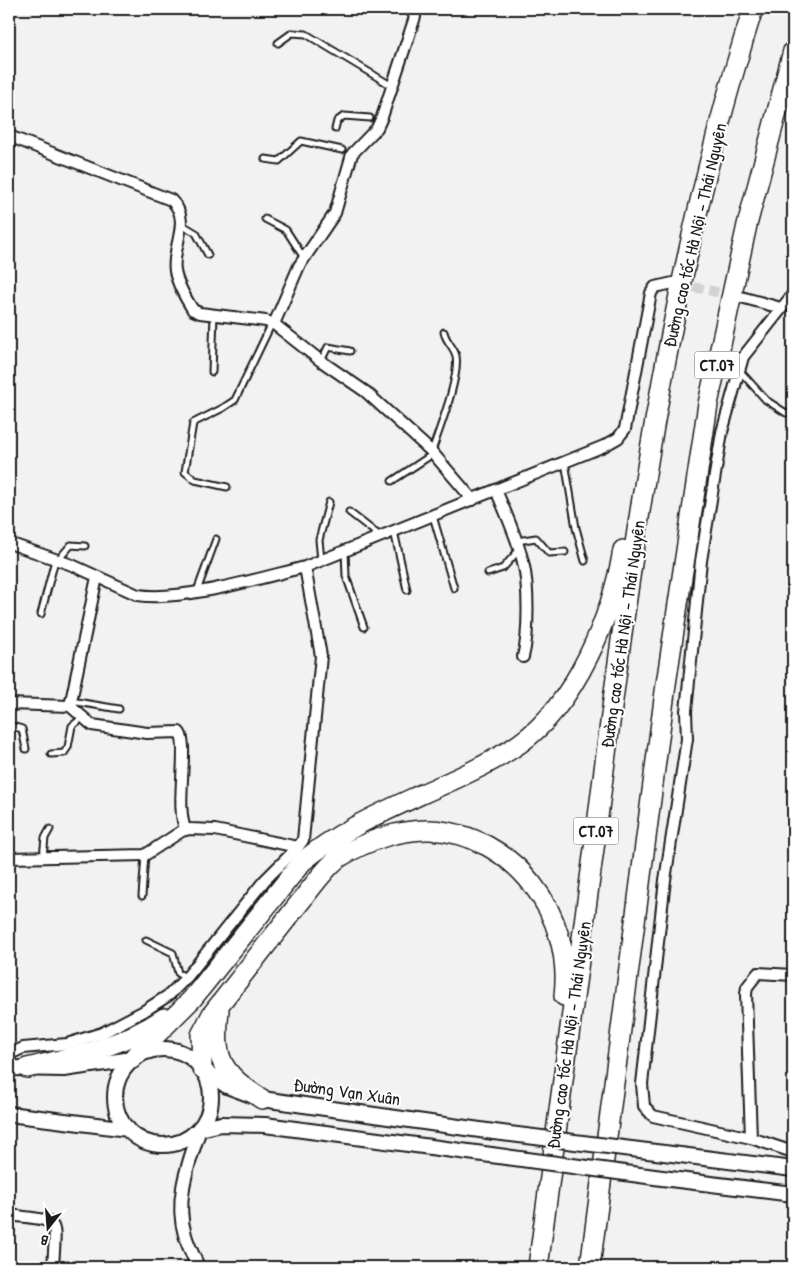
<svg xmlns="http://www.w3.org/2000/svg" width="802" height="1276" font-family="'Patrick Hand',sans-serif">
<rect width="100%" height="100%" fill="#f2f2f2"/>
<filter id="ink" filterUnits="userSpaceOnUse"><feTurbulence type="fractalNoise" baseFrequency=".02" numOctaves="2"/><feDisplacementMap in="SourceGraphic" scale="10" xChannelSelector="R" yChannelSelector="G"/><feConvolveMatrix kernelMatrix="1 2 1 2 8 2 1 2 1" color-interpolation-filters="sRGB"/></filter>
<g filter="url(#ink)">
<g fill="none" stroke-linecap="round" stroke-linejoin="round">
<path stroke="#d2d2d2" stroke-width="10" stroke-dasharray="10 5" stroke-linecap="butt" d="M679 284 736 296"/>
<defs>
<path id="service" d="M278 43 292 33 306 34 392 86
M335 129 337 121 344 116 370 118
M265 159 279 161 301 141 342 150
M265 219 286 230 304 258
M181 224 196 233 208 255
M321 361 328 347 350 351
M739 370 766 400 786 413
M212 372 214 315
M432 451C439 430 460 377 456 356 454 347 446 342 444 332
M565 462 576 528 585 561
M392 481 433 454
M227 487 195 480 185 472 193 423 223 408 235 400 272 323
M349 512 380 536
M433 516 454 588
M394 531 407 590
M517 541 536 538 549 553 565 552
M345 551 346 576 364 627
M58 560 71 545 85 546
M321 560 319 540 329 502
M488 573 503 568 519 550
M197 591 216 539
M41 614 55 560
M71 701 119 709
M9 725 22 729 26 749
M51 754 64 753 68 747 72 726 82 718
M43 857 45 838 50 829
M142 896 145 855
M146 940 173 953 178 973 186 977"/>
<path id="minor" d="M9 136 171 200C193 220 171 247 175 271 177 283 186 299 193 310L200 313 266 321 274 324 321 361 366 392 432 452 473 500
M793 294 743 357 722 432 701 561 686 711 687 739 665 880 642 1084 644 1106 653 1116 751 1138 793 1152
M741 297 781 308
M274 324 299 266 335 213 352 154 377 128 382 117 415 17 411 9
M496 490C506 514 517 537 523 562 529 585 529 634 523 657
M9 543 72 565 138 595C181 602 260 578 305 567L321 656 303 840 298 847 264 881 187 977 169 995 144 1011 102 1033 67 1044 23 1048 10 1054 9 1060
M305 567 604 446 618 438 625 429 651 293 655 287 673 283
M9 704 70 706 92 725 147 733 179 732C190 742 174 809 186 830
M70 706 97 577
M9 858 145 855 182 831 190 829 215 830 298 847
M751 1138 746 994 747 987 758 973 793 975
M9 1215C61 1222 56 1215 53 1267"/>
<path id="tertiary" d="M198 1267C194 1257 188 1246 185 1235 174 1199 189 1162 200 1129"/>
<path id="secondary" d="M115 1097a48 48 0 1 1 96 0a48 48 0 1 1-96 0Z
M9 1068 64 1069 132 1059
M204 1070 227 1086 262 1099 494 1132
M9 1114 128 1129
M200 1129 221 1124 265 1125 491 1155
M664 1153 793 1169
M662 1178 793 1194"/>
<path id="motorway" d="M219 1010C214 1060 220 1072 262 1099
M132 1059 192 999 302 862C339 831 381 813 424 793 456 779 490 764 519 744 575 705 612 616 623 550
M27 1068C74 1057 123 1046 164 1018
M202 1068 201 1035 212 1014 319 878C325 871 332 862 340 857 366 841 400 829 430 830 514 834 574 915 564 996
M538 1267C556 1125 577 983 595 841 630 561 667 279 753 9
M590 1267 666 684 708 404 747 225 793 51"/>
</defs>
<use href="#service" stroke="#1c1c1c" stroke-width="9"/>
<use href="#minor" stroke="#1c1c1c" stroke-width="14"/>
<use href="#tertiary" stroke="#1c1c1c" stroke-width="16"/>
<use href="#secondary" stroke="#1c1c1c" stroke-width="18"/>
<use href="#motorway" stroke="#1c1c1c" stroke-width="22"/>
<use href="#service" stroke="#fff" stroke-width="5"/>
<use href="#minor" stroke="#fff" stroke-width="10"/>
<use href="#tertiary" stroke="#fff" stroke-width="12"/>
<use href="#secondary" stroke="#fff" stroke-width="14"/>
<use href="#motorway" stroke="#fff" stroke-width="19"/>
<defs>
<path id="secondary-bridge" d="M494 1132 664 1153
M491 1155 662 1178"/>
</defs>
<use href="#secondary-bridge" stroke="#1c1c1c" stroke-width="18" stroke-linecap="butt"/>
<use href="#secondary-bridge" stroke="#fff" stroke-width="14"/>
</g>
</g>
<g text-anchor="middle" stroke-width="4" stroke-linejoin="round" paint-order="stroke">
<g fill="#fff" stroke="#606060" stroke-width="1">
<rect x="694.5" y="351.5" width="45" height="27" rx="4"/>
<rect x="573.5" y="817.5" width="45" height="27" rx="4"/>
</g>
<g font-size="16" font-weight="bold" fill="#1c1c1c">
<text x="717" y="371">CT.07</text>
<text x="596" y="837">CT.07</text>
</g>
<g font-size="18" fill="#1c1c1c" stroke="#fff">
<text transform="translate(695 235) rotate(-77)" y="6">Đường cao tốc Hà Nội - Thái Nguyên</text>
<text transform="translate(623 634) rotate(-82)" y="6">Đường cao tốc Hà Nội - Thái Nguyên</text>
<text transform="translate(569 1035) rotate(-82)" y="6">Đường cao tốc Hà Nội - Thái Nguyên</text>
<text transform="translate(347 1092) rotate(8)" y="6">Đường Vạn Xuân</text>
</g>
</g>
<rect width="802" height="1276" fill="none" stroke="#fff" stroke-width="30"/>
<rect x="15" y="15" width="772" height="1246" fill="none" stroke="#1c1c1c" stroke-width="2" filter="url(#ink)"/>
<g transform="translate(48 1228) rotate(197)" stroke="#ffffff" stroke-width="4" paint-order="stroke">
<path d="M0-4L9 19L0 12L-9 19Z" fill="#1c1c1c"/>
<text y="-8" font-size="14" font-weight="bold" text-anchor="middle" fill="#1c1c1c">B</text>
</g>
</svg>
